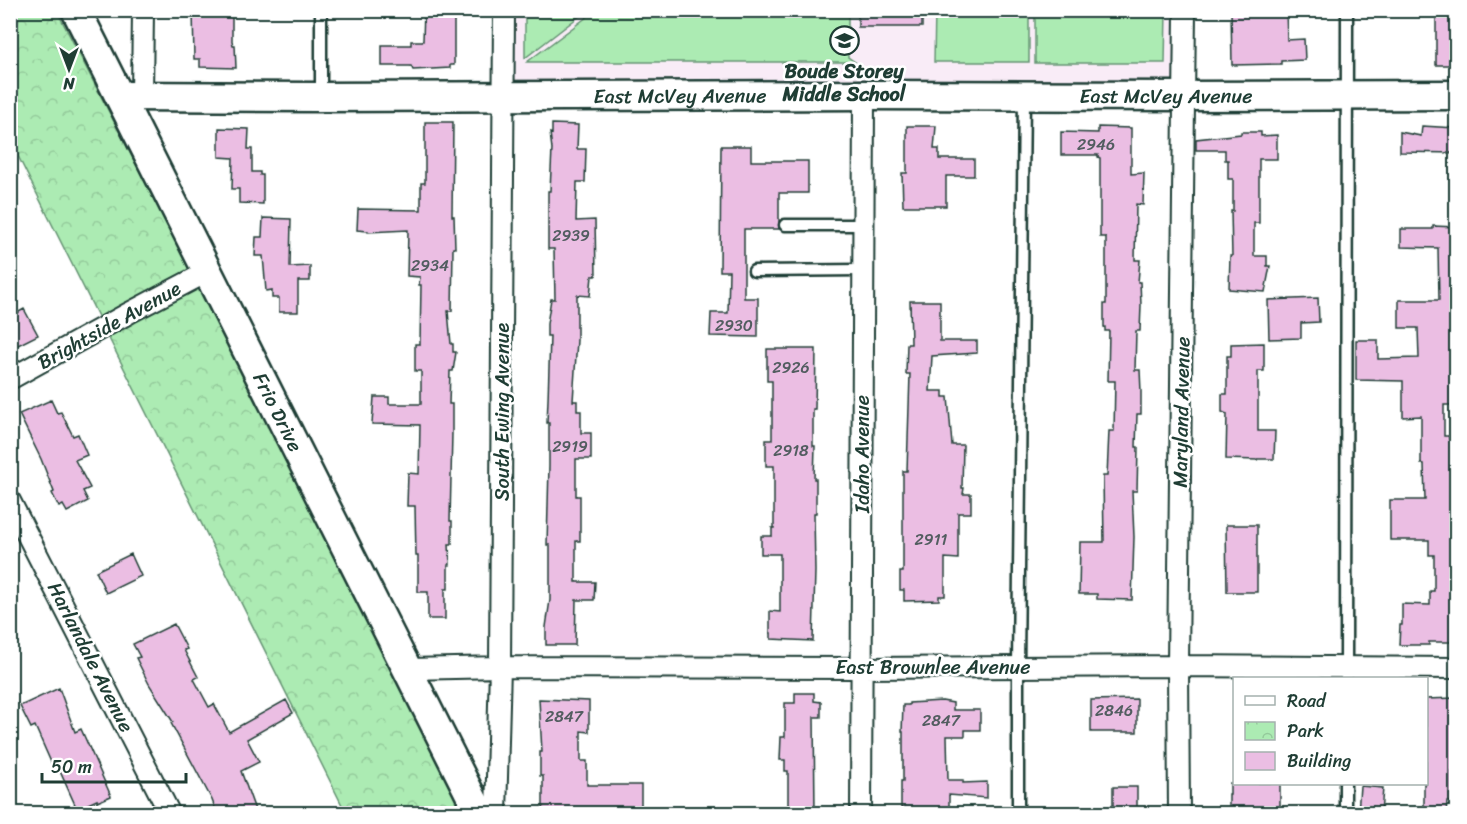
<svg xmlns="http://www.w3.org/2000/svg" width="1467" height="824" font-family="Sriracha,sans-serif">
<defs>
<pattern id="park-crowns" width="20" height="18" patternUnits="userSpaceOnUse" patternTransform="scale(1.5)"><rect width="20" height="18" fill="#acebb3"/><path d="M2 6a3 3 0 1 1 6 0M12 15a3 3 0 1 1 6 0" fill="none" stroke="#94ca9b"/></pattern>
</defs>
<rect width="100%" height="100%" fill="#fff"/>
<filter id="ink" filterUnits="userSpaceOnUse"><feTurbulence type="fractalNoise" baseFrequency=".0167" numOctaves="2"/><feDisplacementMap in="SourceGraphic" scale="12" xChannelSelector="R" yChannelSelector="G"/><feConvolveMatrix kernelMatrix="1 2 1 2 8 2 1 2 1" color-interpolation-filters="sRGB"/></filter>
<g filter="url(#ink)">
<path fill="#f9ecf7" d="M504 11H1185L1184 96 503 97Z"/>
<path fill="#acebb3" stroke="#669474" stroke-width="1.5" d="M525 11V10L586 11 525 58Z
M595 11H848V57L855 62H527Z
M935 11H1029V62H934Z
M1035 11H1166L1165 63H1035Z"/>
<path fill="url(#park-crowns)" stroke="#669474" stroke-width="1.5" d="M11 11H57L470 813H346L11 142Z"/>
<path fill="#ebbee3" stroke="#1f3d34" stroke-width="1.5" d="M193 10H232V41L233 45H235L236 68 200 67V59H194Z
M424 10H454V65H450V68L413 70 411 66H382V45H411V41H423Z
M858 10H922V27H858Z
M1231 10H1286L1287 40 1304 39 1305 60 1281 61V64L1232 65Z
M1436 10H1456V65H1436Z
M425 122H453L452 216H454L455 248H453L452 311H448L451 344H453V352H456L453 371H450L449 404H452V433L450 521H452V544H449L450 565H448V589H445V619H428V592H418V556H416L415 506H407L408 473 419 474 420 425 372 424 374 397H389V404H421V371H415V344H420L421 285H419L420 277 407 276 408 230 368 232V231L357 230 358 209 421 210V183H425Z
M552 124 578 125 577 149H586L585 182H577L576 221 595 220 596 276H592L590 296 577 295V340L573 401H577V411H581V433H591V459H576V496H580V541H576V582H595L594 600H576L575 645H546V627L550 600V545H547L549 466V423H547L548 400 550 336H547V324L551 299H555L554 249H548V191H550L552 149 550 133 552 134Z
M907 126H936L934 149H939V159H974V176H946V206H903L902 173H907Z
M1422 126 1456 128V153L1400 152V132L1421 136Z
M1098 127 1131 128V174L1144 173 1143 205 1136 204 1135 260H1140L1138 282H1140L1141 305 1140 331H1136L1135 370H1140L1141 392V414H1137L1136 447H1138L1137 491H1132L1134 537 1132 600 1097 599V594H1079L1080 542H1104L1103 476H1107L1109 431H1114L1115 381H1108L1109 331H1105V327H1104V304H1106V237H1100V158L1098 157V155H1061V132L1098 133Z
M219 128 249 129 248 149H252V172H260V175H263V204L239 203V189H232L233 158 219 157Z
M1241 132H1261V136L1277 135V159H1259V223H1254V256H1267V266H1270L1265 292 1229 289 1230 256H1232L1231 211H1233V179H1228V160H1225V150H1196V139L1241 134Z
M721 146H751V161H808V193H779V229H744V298H758V337L710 336 711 313H728L729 271H720Z
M263 218 291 219 290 267 310 266V281H298V312H279V298H272V290L266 291 263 256H255L256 237H262Z
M1433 226 1456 227V405H1444V436H1449V439H1456V642H1429V645H1399L1400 625H1402V604L1430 605V591H1434V555H1429V540H1390V500H1425L1424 464H1421V416L1403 417V381L1356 380V340H1378V359L1419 358 1418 328H1399V300H1439L1438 248 1401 247V229H1433Z
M1318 298 1319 322 1301 323V338L1269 339 1268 300Z
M910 301H940V341H977V353L932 356 930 391H943V397H948L952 445H963L962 488H964L963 494H971V513H958V559L945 558V596H939V600L904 601V590H900V572H903V471H907L909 407 910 374H906L907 344H911Z
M24 309 38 335 10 349V317Z
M1264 343V371H1258V431H1275L1274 459H1257V460L1226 459 1227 414 1222 412V394H1227V356H1231V344Z
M767 349H816L815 409H813V446H815L814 479H816V513H814L815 571 813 641 771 639V633H770V611L780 612V554H761V536H772V528H774V466H766V440H772V381H767Z
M51 400 57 413 61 412 73 436 78 434 87 455 75 460 90 488 83 491 88 501 67 512 63 505 59 507 52 493 54 492 41 459 19 414Z
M1226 525H1257V592H1227Z
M131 554 141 576 106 593 96 571Z
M174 624 187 649 184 650 198 677 194 679 209 707 214 704 229 732 286 700 293 713 247 739 259 762 241 771 255 810 247 813H217L212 800 171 723 173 722 149 684 136 658 140 657 133 644Z
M59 688 75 732 81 729 111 796 97 802V800L77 809 58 767 54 769 35 726 31 728 20 706Z
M795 693H814V701L821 702V717H814L815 813H788V771H785V760H780L781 737H785V703H795Z
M1456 698V771H1452V802H1447L1446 813H1424V783H1426V699Z
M539 699 589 701V732L581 731V761H587V785H641V813H543V776H540V752H542Z
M1137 699V732H1091V700Z
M942 701 953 703V710H980V730H965V736H947L948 780H963V783L987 782V798L949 795V813H904V808H901V781H903V732H902L903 705H909V703Z
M1230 783H1280V813H1229V794H1230Z
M1360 786 1383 788 1381 813H1358Z
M1113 787H1137V813H1113Z"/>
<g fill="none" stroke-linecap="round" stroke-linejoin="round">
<defs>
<path id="lane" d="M321 97V10
M785 225H863
M754 271 862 270
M1346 678 1347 10
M1018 814V666L1024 98
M1345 814V784"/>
<path id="street" d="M142 96 143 10
M10 379 129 313 207 272
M10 501 170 814
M409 669 500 667 861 668 1178 666 1456 668
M496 814 500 667 504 10
M861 814 864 95
M1179 814 1178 666 1185 10"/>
<g id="secondary">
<path id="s1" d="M76 10 480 814"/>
<path id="s2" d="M120 96 321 97 864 95 1184 96 1456 95"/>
</g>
</defs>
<use href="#lane" stroke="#1f3d34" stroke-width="15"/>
<use href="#street" stroke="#1f3d34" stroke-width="24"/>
<use href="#secondary" stroke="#1f3d34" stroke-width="33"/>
<use href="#lane" stroke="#fff" stroke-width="10"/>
<use href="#street" stroke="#fff" stroke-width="20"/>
<use href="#secondary" stroke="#fff" stroke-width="28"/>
</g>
</g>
<defs>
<symbol id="school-ring" viewBox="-11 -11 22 22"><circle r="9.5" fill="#fff" stroke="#1f3d34" stroke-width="1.5"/><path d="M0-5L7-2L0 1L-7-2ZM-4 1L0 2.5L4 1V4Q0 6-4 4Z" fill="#1f3d34"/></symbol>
</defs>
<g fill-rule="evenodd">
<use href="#school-ring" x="828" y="24" width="33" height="33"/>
</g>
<g text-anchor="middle" stroke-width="5" stroke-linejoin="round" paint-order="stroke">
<g font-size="16" fill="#525d60">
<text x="1096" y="150">2946</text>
<text x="571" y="241">2939</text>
<text x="430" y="271">2934</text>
<text x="734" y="331">2930</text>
<text x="791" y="373">2926</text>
<text x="570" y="452">2919</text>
<text x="791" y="456">2918</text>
<text x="931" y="545">2911</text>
<text x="1114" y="716">2846</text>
<text x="564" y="722">2847</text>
<text x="941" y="726">2847</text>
</g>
<g font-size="20" font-weight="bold" fill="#1f3d34" stroke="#fff">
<text x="844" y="78">Boude Storey<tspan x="844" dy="23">Middle School</tspan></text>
</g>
<g font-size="20" fill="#1f3d34" stroke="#fff">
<text dy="7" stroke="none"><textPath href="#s2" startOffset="1046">East McVey Avenue</textPath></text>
<text dy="7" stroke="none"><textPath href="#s2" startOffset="560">East McVey Avenue</textPath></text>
<text transform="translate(109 325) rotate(-29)" y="7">Brightside Avenue</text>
<text dy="7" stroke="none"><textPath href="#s1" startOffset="450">Frio Drive</textPath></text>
<text transform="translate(502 412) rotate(-90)" y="7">South Ewing Avenue</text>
<text transform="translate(1181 412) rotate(-89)" y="7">Maryland Avenue</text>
<text transform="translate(862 454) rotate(-90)" y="7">Idaho Avenue</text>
<text transform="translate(91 657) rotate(63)" y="7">Harlandale Avenue</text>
<text x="933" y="674">East Brownlee Avenue</text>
</g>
</g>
<rect width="1467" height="824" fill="none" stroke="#fff" stroke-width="36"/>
<rect x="18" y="18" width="1431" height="788" fill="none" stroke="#1f3d34" stroke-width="2" filter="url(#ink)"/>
<rect x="1233" y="677" width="195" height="108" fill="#ffffff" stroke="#a5b1ae" stroke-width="1.5"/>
<rect x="1245" y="696" width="30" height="9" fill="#ffffff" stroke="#a5b1ae" stroke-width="1.5"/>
<text x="1287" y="707" font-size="18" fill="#1f3d34">Road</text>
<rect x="1245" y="722" width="30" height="18" fill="url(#park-crowns)" stroke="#a5b1ae" stroke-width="1.5"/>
<text x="1287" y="737" font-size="18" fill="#1f3d34">Park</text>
<rect x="1245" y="752" width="30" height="18" fill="#ebbee3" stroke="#a5b1ae" stroke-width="1.5"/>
<text x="1287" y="767" font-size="18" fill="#1f3d34">Building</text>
<g transform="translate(69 69) rotate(180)" stroke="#ffffff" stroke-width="4.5" paint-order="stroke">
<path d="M0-4.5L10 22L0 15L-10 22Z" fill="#1f3d34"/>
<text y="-9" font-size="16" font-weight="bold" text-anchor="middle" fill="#1f3d34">N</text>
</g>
<path d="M42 773v9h144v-9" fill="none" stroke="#1f3d34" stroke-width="3"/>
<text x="51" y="773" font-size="18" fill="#1f3d34" stroke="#ffffff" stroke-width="4.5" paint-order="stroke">50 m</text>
</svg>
